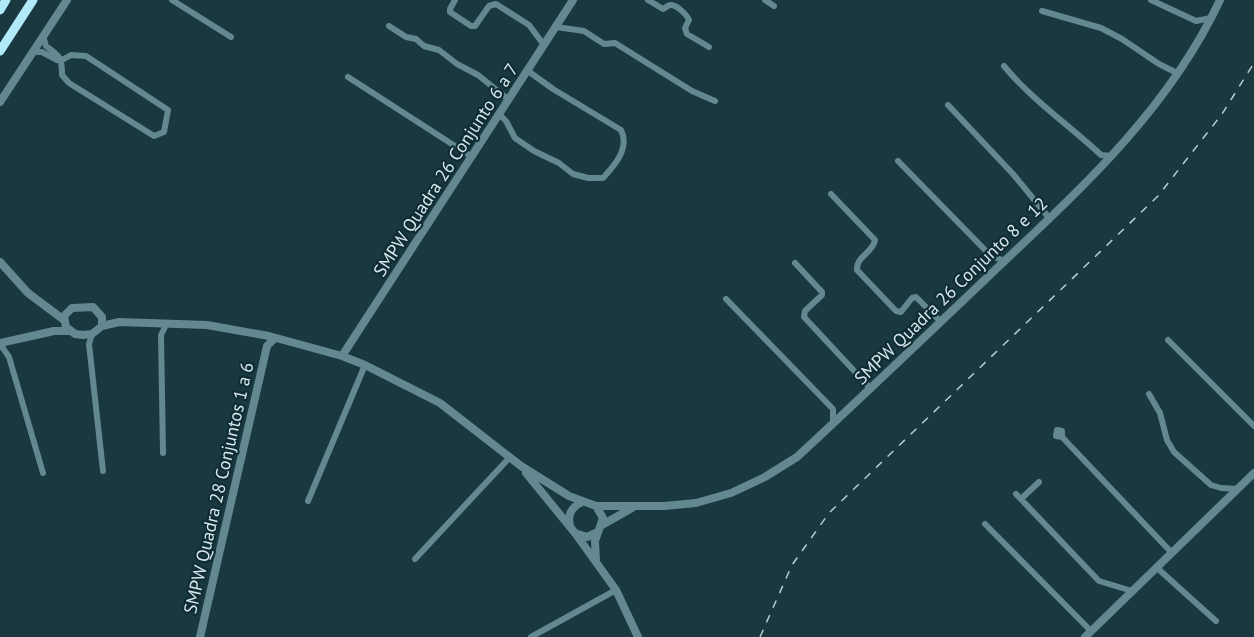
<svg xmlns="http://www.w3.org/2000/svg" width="1254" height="637" font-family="'PT Sans',sans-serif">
<rect width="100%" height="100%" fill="#1a383f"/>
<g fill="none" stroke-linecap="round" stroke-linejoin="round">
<path stroke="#638891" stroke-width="6" d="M172 0 231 37
M455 0 450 9V12L471 26H475L489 6 496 4 529 25 544 45
M648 0 663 9C665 8 668 5 671 5 677 5 687 15 689 20L685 28 687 34 709 47
M765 0 774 6
M1151 0 1196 21 1211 18
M1042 11 1101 28 1122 39 1159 64 1177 73
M389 26 406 37 416 39 424 46 439 50 457 64 478 75 509 100
M556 27 584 31 604 44 615 43 692 91 715 101
M32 52H42L57 60H62L71 55 86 56 168 110 164 132 154 136 69 83 62 75C62 56 60 57 46 46L43 36
M1004 66C1032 100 1069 125 1101 155L1112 156
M348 77 472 157
M948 105 1013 174 1050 219
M500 115 506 121 515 138 534 151 559 163 573 174 588 178H603C615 165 630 148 621 130L553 89 528 71
M898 161 991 256 1005 261
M831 194 875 240C873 253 856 256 857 270L896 311 901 312 912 298 916 297 941 322
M795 263 822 292V295L805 311 804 317 871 389
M726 299 833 409V424
M92 334 89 344 103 471
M1168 340 1254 426
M0 344 9 357 43 473
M1149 394 1160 413 1167 440 1174 452 1211 485 1221 488 1238 489
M1062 437V431L1057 430 1056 436 1062 437 1171 552
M163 453 161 335 167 323
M1016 494 1099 581 1132 591
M1021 499 1039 482
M308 501 365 365
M985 524 1091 631
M415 559 510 457
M1156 567 1216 621
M531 637 616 590"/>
<path stroke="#638891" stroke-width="8" d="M0 102 67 0
M0 262 28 293 64 320
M102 326V317L93 307 72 308 64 316 66 327 75 334 83 335 92 334 102 326 119 322 207 325 269 336 342 356 365 365 440 403 521 466 569 496 596 506H664L696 503 731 493 765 477 797 457C864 395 929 333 995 270 1081 189 1169 109 1220 0
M0 343 54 331H69
M342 356 573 0
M526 473 575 533 616 590 638 637
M602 525 632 508
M570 526C567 514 572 507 582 502
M575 533 587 537 598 532
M596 561 595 541 603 518 596 506
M200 637 267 346 275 338
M1085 637 1254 473"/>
<path stroke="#b0e9f8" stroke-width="9" d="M0 10 6 0
M0 51 33 0"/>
<path stroke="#b9ccd1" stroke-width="1.5" stroke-dasharray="8 8" stroke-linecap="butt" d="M760 637 792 565 829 513 1158 196 1222 114 1254 63"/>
</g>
<g text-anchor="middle" stroke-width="4.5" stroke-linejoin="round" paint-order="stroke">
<g font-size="18" fill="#d8e8ed" stroke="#0f2d35">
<text transform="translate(446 170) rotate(-57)" y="6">SMPW Quadra 26 Conjunto 6 a 7</text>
<text transform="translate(951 291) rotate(-44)" y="6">SMPW Quadra 26 Conjunto 8 e 12</text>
<text transform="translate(219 488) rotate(-77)" y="6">SMPW Quadra 28 Conjuntos 1 a 6</text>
</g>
</g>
</svg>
